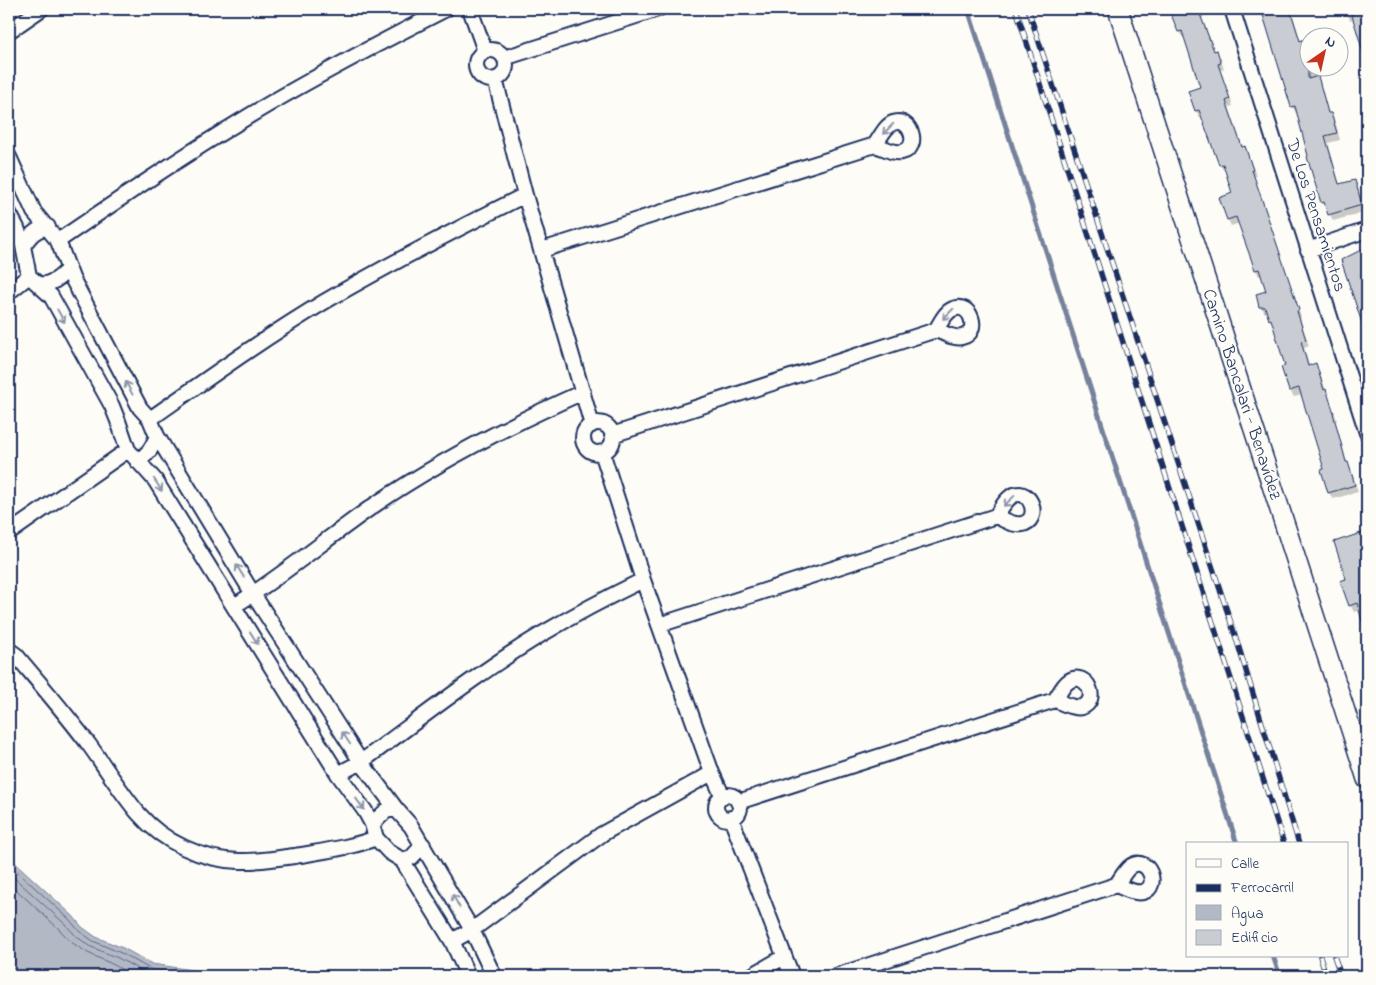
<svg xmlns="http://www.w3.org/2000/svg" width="1376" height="985" font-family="'Indie Flower',sans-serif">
<rect width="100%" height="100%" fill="#fdfcf7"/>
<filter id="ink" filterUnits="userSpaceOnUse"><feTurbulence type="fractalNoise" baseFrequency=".02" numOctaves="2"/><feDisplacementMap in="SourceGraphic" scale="10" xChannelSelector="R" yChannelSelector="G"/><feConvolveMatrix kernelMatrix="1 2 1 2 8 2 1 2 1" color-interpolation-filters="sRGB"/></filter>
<g filter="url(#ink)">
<path fill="#b3b8c5" stroke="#76819c" d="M9 857 73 916 82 927 96 937 123 948 152 964 232 976H9Z"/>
<path fill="#0003" d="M1155 9H1201L1204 17 1202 18 1215 52 1217 51 1220 58 1224 69 1220 70 1233 106 1229 107 1243 148 1245 147 1248 154 1256 176 1254 177 1301 317 1300 318 1309 346 1304 348 1309 366 1315 364 1319 371 1337 420H1335L1347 463 1351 470 1358 492 1333 499 1329 493 1325 470 1302 395 1294 397 1290 391 1283 368 1286 367 1274 326 1268 313H1265L1261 306 1267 292 1262 276H1259L1256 270 1240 223 1231 226 1228 220 1234 194 1226 170 1224 171 1220 165 1203 116 1200 117 1196 111 1189 92 1201 87 1186 37 1183 38 1179 32 1172 11 1159 15Z
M1265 9H1291L1301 42 1305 41 1308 47V68H1315L1329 114H1331L1335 121 1340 140 1328 143 1340 185 1355 181 1358 188 1365 212 1333 221 1327 208 1326 209 1322 202 1298 113H1296L1292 106Z
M1345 9H1367V59L1355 19 1350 20Z
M1367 250V338L1343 261Z
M1367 532V633L1360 610 1354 612 1350 605 1348 580 1336 543Z"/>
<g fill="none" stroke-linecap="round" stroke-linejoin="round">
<path stroke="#586687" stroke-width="1" d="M9 864 69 919 79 931 93 941 121 953 150 969 199 976
M9 873 65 924 75 935 89 946 118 958 147 974 158 976
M9 883 59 929 71 942 88 953 114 965 134 976"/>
<path stroke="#76819c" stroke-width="5" d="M968 9 1237 844
M1273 956 1280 976"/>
</g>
<path fill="#c9ccd3" stroke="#1b2f5e" d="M1169 9H1198L1214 51 1217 50 1221 63 1218 64 1230 99 1226 101 1242 147 1245 146 1253 170H1252L1299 310 1297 311 1306 340 1301 341 1308 366 1316 363 1324 390 1326 389 1334 413H1333L1346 462H1348L1355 485 1328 493 1321 470 1324 469 1299 388 1289 391 1281 367 1285 366 1271 319 1269 320 1265 307H1259L1256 294 1266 291 1259 269 1255 270 1236 217 1227 220 1219 198 1232 193 1223 164 1219 165 1199 110 1195 111 1188 91 1200 87 1182 31 1178 32Z
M1284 9H1290L1300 41 1305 39 1308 49V79L1318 76 1328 113H1331L1337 133 1325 136 1339 184 1355 180 1362 205 1328 215 1324 202 1321 203 1307 157 1308 156 1295 106 1291 107 1263 15Z
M1350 9H1367V54L1364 55Z
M1367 247V332H1365L1341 260Z
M1367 531V627L1364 628 1357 603 1349 606 1340 581 1346 579 1334 542Z"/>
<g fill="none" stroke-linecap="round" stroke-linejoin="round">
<defs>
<path id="minor" d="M470 9 485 51
M1232 9 1367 433
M9 31 41 9
M476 65a15 15 0 1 1 30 0a15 15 0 1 1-30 0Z
M504 58 658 9
M495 79 525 195 592 425
M9 157 34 212 58 241 72 278 140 408 150 419 157 436 253 594 361 762 396 809 411 826 472 930 494 976
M9 213 17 228 23 246 29 276 51 296 112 406 118 421 128 450 155 480 338 774 365 811 372 824 376 838 389 852 402 860 452 941 468 976
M58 241C121 198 184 155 249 116 313 77 379 43 446 9
M23 246C30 236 35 229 48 227
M542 250 875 145C883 147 893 154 902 152 921 148 911 116 893 123 885 126 880 138 875 145
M1308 250 1367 230
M39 285C52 284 59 279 68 269
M9 292 29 276
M150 419C207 379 264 338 324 302 389 264 457 229 525 195
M583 438a15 15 0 1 1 30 0a15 15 0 1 1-30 0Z
M612 435 936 330C944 333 954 339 962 337 981 333 971 301 953 309 945 312 940 324 936 330
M602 452 643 580 712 773 723 797
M137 461C148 455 152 448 157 436
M9 533 128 450
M234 606C284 575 328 537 376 504 441 460 511 424 583 392
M659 625 996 516C1001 509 1006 498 1014 495 1032 488 1041 521 1022 524 1013 526 1003 519 996 516
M9 650 16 655C41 685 67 715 90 746 106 768 121 793 139 814 163 842 202 860 239 861 258 862 277 858 295 856 323 851 350 848 376 838
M338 774 361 762C420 719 479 672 542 634 574 615 608 597 643 580
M716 807a12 12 0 1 1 24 0a12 12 0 1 1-24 0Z
M738 802 1055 700C1063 703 1073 709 1082 707 1100 701 1087 670 1069 681 1063 685 1059 694 1055 700
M731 818 792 976
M372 824 386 811 396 809
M402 860 412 857 423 845
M452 941 472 930 602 834 712 773
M751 976 784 957
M836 976 1116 885C1121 879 1125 870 1131 866 1148 855 1161 887 1143 892 1134 894 1124 888 1116 885"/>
<path id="secondary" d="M1118 9 1367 779"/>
</defs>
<use href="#minor" stroke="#1b2f5e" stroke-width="18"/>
<use href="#secondary" stroke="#1b2f5e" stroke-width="22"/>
<use href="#minor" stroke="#fdfcf7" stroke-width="14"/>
<use href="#secondary" stroke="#fdfcf7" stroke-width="19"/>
<defs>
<path id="rail" d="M1016 9 1284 844
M1028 9 1236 638 1299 844
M1320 956 1326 976
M1334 956 1341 976"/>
</defs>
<use href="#rail" stroke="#1b2f5e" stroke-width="5.5"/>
<use href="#rail" stroke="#fdfcf7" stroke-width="4" stroke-dasharray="11" stroke-linecap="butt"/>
</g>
<defs><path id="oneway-shaft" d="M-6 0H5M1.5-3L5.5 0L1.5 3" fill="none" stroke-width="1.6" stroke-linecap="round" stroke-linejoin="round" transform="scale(1.25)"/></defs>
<g stroke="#8c96aa">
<use href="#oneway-shaft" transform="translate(888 129) rotate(135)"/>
<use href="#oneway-shaft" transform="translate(948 314) rotate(135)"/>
<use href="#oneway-shaft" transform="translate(61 316) rotate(61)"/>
<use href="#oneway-shaft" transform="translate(129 388) rotate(-118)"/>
<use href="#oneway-shaft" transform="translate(158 485) rotate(57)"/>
<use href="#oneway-shaft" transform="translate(1009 501) rotate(137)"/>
<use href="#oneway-shaft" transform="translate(240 571) rotate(-122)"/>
<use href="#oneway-shaft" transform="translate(254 638) rotate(58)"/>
<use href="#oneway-shaft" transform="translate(346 738) rotate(-123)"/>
<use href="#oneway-shaft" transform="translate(360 804) rotate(54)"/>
<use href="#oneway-shaft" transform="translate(456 901) rotate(-119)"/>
</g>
</g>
<g text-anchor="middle" stroke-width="4" stroke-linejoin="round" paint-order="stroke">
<g font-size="18" fill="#1b2f5e" stroke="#fdfcf7">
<text transform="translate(1317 215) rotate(72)" y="6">De Los Pensamientos</text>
<text transform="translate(1243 394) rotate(72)" y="6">Camino Bancalari - Benavídez</text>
</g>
</g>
<rect width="1376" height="985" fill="none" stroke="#fdfcf7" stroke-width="30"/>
<rect x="15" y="15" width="1346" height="955" fill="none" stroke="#1b2f5e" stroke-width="2" filter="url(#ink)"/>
<rect x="1186" y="842" width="162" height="115" fill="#fdfcf7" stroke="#a3aaba"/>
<rect x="1196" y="859" width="25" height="8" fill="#fdfcf7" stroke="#a3aaba"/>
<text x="1231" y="868" font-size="15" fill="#1b2f5e">Calle</text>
<rect x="1196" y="884" width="25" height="8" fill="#1b2f5e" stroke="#a3aaba"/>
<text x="1231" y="892" font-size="15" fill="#1b2f5e">Ferrocarril</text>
<rect x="1196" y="905" width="25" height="15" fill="#b3b8c5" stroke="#a3aaba"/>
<text x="1231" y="918" font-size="15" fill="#1b2f5e">Agua</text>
<rect x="1196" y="930" width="25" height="15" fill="#c9ccd3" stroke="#a3aaba"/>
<text x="1231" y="942" font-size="15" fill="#1b2f5e">Edificio</text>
<g transform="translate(1324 52) rotate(34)"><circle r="24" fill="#fdfcf7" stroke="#a3aaba"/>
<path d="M0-4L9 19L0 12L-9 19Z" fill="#c8321e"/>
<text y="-8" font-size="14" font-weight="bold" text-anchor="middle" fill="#1b2f5e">N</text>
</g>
</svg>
